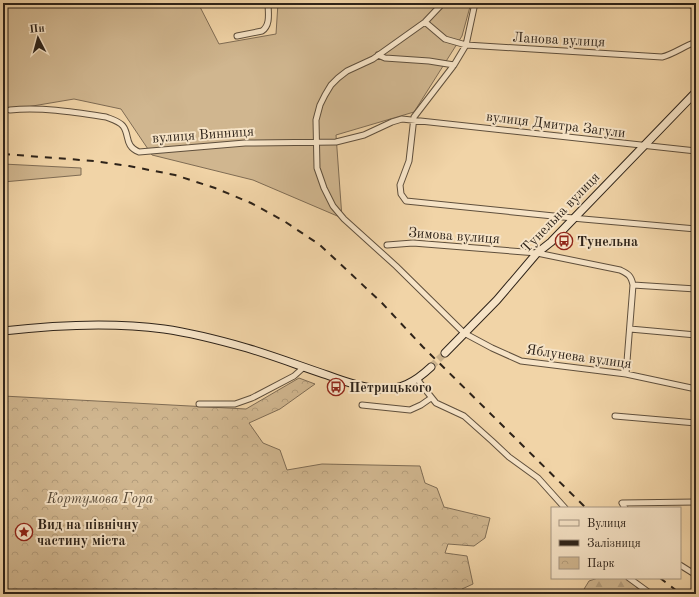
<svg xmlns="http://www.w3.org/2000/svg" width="699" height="597" font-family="'Old Standard TT',serif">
<defs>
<pattern id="forest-firs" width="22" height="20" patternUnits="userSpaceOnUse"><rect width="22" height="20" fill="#d0b68f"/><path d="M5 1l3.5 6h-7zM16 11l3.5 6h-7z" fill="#b39c7b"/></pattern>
<pattern id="park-crowns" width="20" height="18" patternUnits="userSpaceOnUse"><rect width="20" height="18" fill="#d0b68f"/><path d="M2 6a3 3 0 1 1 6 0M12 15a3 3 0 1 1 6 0" fill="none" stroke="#b39c7b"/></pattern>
</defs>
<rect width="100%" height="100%" fill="#f1d4a7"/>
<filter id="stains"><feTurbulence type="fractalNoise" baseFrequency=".005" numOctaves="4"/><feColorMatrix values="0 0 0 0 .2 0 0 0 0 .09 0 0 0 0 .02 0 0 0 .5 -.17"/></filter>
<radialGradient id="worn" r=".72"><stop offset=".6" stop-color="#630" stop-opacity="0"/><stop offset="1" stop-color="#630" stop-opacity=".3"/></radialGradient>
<path fill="#d0b68f" stroke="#7f6c54" d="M3 3H198L219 44 276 34 278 3H471L462 36 414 112 336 135 342 218 253 180 152 155 121 109 74 99 3 111Z
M3 164 81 168V175L3 182Z"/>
<path fill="url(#forest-firs)" stroke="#7f6c54" d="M598 578H625L631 582 644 594H581L589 581Z"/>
<path fill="url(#park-crowns)" stroke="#7f6c54" d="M299 378 315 384 280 409 249 423 263 443 280 450 287 470 322 464 420 466 425 483 437 488 444 507 490 518 485 538 474 546 448 544 445 553 467 556 473 584 462 589 461 594H3V396L246 409Z"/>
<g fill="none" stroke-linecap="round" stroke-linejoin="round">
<path stroke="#cab18b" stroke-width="7" stroke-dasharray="7 3.5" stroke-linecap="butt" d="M431 367 445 353"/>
<defs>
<path id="minor" d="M443 3 425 22 373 59 347 71 338 78 331 85 325 95 320 105 316 120 317 168 324 188 333 206 344 219 396 266 464 333 492 348 521 361 626 374 696 389
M475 3 466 45 454 65 414 117 409 161 400 185 401 194 406 201 583 219 696 229
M686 3 696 7
M425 22 445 39 466 45 662 57C674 54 684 46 696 42
M237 36 262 31C271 25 268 12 268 3
M378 55 385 58 429 61 454 65
M10 110C42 107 73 112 106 117 111 119 119 121 123 126 130 135 124 146 139 152L245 143 336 142 364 135 392 122 402 119 696 151
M387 245 413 243 537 253 620 270C628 274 631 275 633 285L626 374
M633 285 696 289
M630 329 696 335
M418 379 420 383 436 403 464 416 492 441 509 457 538 478 565 508
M199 404H235L252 398 294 376 304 367
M362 405 410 410 421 405 431 398
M615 416 696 423
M625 508 622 503 696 502
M680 565 696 575
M629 578 651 594"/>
<path id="secondary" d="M3 331C54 325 113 322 164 329 192 333 219 340 247 348 274 356 300 366 327 375 343 381 360 387 377 389 400 391 415 382 431 367
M445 353 497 300 537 253 551 242 696 92"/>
</defs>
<use href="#minor" stroke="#5f4f3c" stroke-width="7"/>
<use href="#secondary" stroke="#2e2319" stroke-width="9"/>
<use href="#minor" stroke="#f6e3c6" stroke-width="5"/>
<use href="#secondary" stroke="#f6e3c6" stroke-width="7"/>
<path stroke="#2e2319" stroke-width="2" stroke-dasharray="7 7" stroke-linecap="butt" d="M3 154 94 161 129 166 175 175 215 188 251 203 284 221 320 245 381 302 423 347 586 508
M660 578 681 594"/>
</g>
<defs>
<symbol id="bus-ring" viewBox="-11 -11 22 22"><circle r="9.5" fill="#f6e3c6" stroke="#8f2418" stroke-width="1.5"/><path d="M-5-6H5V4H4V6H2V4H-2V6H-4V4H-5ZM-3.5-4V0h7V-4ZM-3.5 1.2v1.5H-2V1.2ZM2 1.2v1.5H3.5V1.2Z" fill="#8f2418"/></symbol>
<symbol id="sight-ring" viewBox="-11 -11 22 22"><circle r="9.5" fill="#f6e3c6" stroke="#8f2418" stroke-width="1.5"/><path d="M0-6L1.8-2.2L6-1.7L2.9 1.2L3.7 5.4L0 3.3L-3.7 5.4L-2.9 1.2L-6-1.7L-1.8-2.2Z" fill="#8f2418"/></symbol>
</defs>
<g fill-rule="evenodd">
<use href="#bus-ring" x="554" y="231" width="20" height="20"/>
<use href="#bus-ring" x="326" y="377" width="20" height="20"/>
<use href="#sight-ring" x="14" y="522" width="20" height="20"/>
</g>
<g text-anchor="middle" stroke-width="4" stroke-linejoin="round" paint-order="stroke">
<g font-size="14" fill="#2e2319" stroke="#f6e3c6">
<text transform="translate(559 39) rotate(3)" y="5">Ланова вулиця</text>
<text transform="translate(556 124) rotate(7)" y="5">вулиця Дмитра Загули</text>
<text transform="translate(203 134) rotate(-4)" y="5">вулиця Винниця</text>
<text transform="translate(560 212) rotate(-46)" y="5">Тунельна вулиця</text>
<text transform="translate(454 235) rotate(4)" y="5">Зимова вулиця</text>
<text transform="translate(579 356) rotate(8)" y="5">Яблунева вулиця</text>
</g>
<g font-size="14" font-weight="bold" fill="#2e2319" stroke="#f6e3c6" text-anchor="start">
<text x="577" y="246">Тунельна</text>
<text x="349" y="392">Петрицького</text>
<text x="37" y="529">Вид на північну<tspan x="37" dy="16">частину міста</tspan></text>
</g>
<g font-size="14" font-style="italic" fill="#564836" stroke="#f6e3c6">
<text x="100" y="503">Кортумова Гора</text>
</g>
</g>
<rect width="699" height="597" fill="none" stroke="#f1d4a7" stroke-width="16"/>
<rect x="4" y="4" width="691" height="589" fill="none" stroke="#2e2319" stroke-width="2"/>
<rect x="8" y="8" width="683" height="581" fill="none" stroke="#2e2319"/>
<rect x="551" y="507" width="130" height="72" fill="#f6e3c6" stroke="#a69681"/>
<rect x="559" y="520" width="20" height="6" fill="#f6e3c6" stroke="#a69681"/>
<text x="587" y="527" font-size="12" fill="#2e2319">Вулиця</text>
<rect x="559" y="540" width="20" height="6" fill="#2e2319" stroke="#a69681"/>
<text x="587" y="547" font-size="12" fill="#2e2319">Залізниця</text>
<rect x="559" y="557" width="20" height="12" fill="url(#park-crowns)" stroke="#a69681"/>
<text x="587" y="567" font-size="12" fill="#2e2319">Парк</text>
<g transform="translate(38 38) rotate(354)" stroke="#f6e3c6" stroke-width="3" paint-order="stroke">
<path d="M0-3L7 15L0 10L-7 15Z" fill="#2e2319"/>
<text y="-6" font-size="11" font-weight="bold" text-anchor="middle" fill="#2e2319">Пн</text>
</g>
<rect width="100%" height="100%" filter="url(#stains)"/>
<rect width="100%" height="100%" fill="url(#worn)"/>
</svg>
